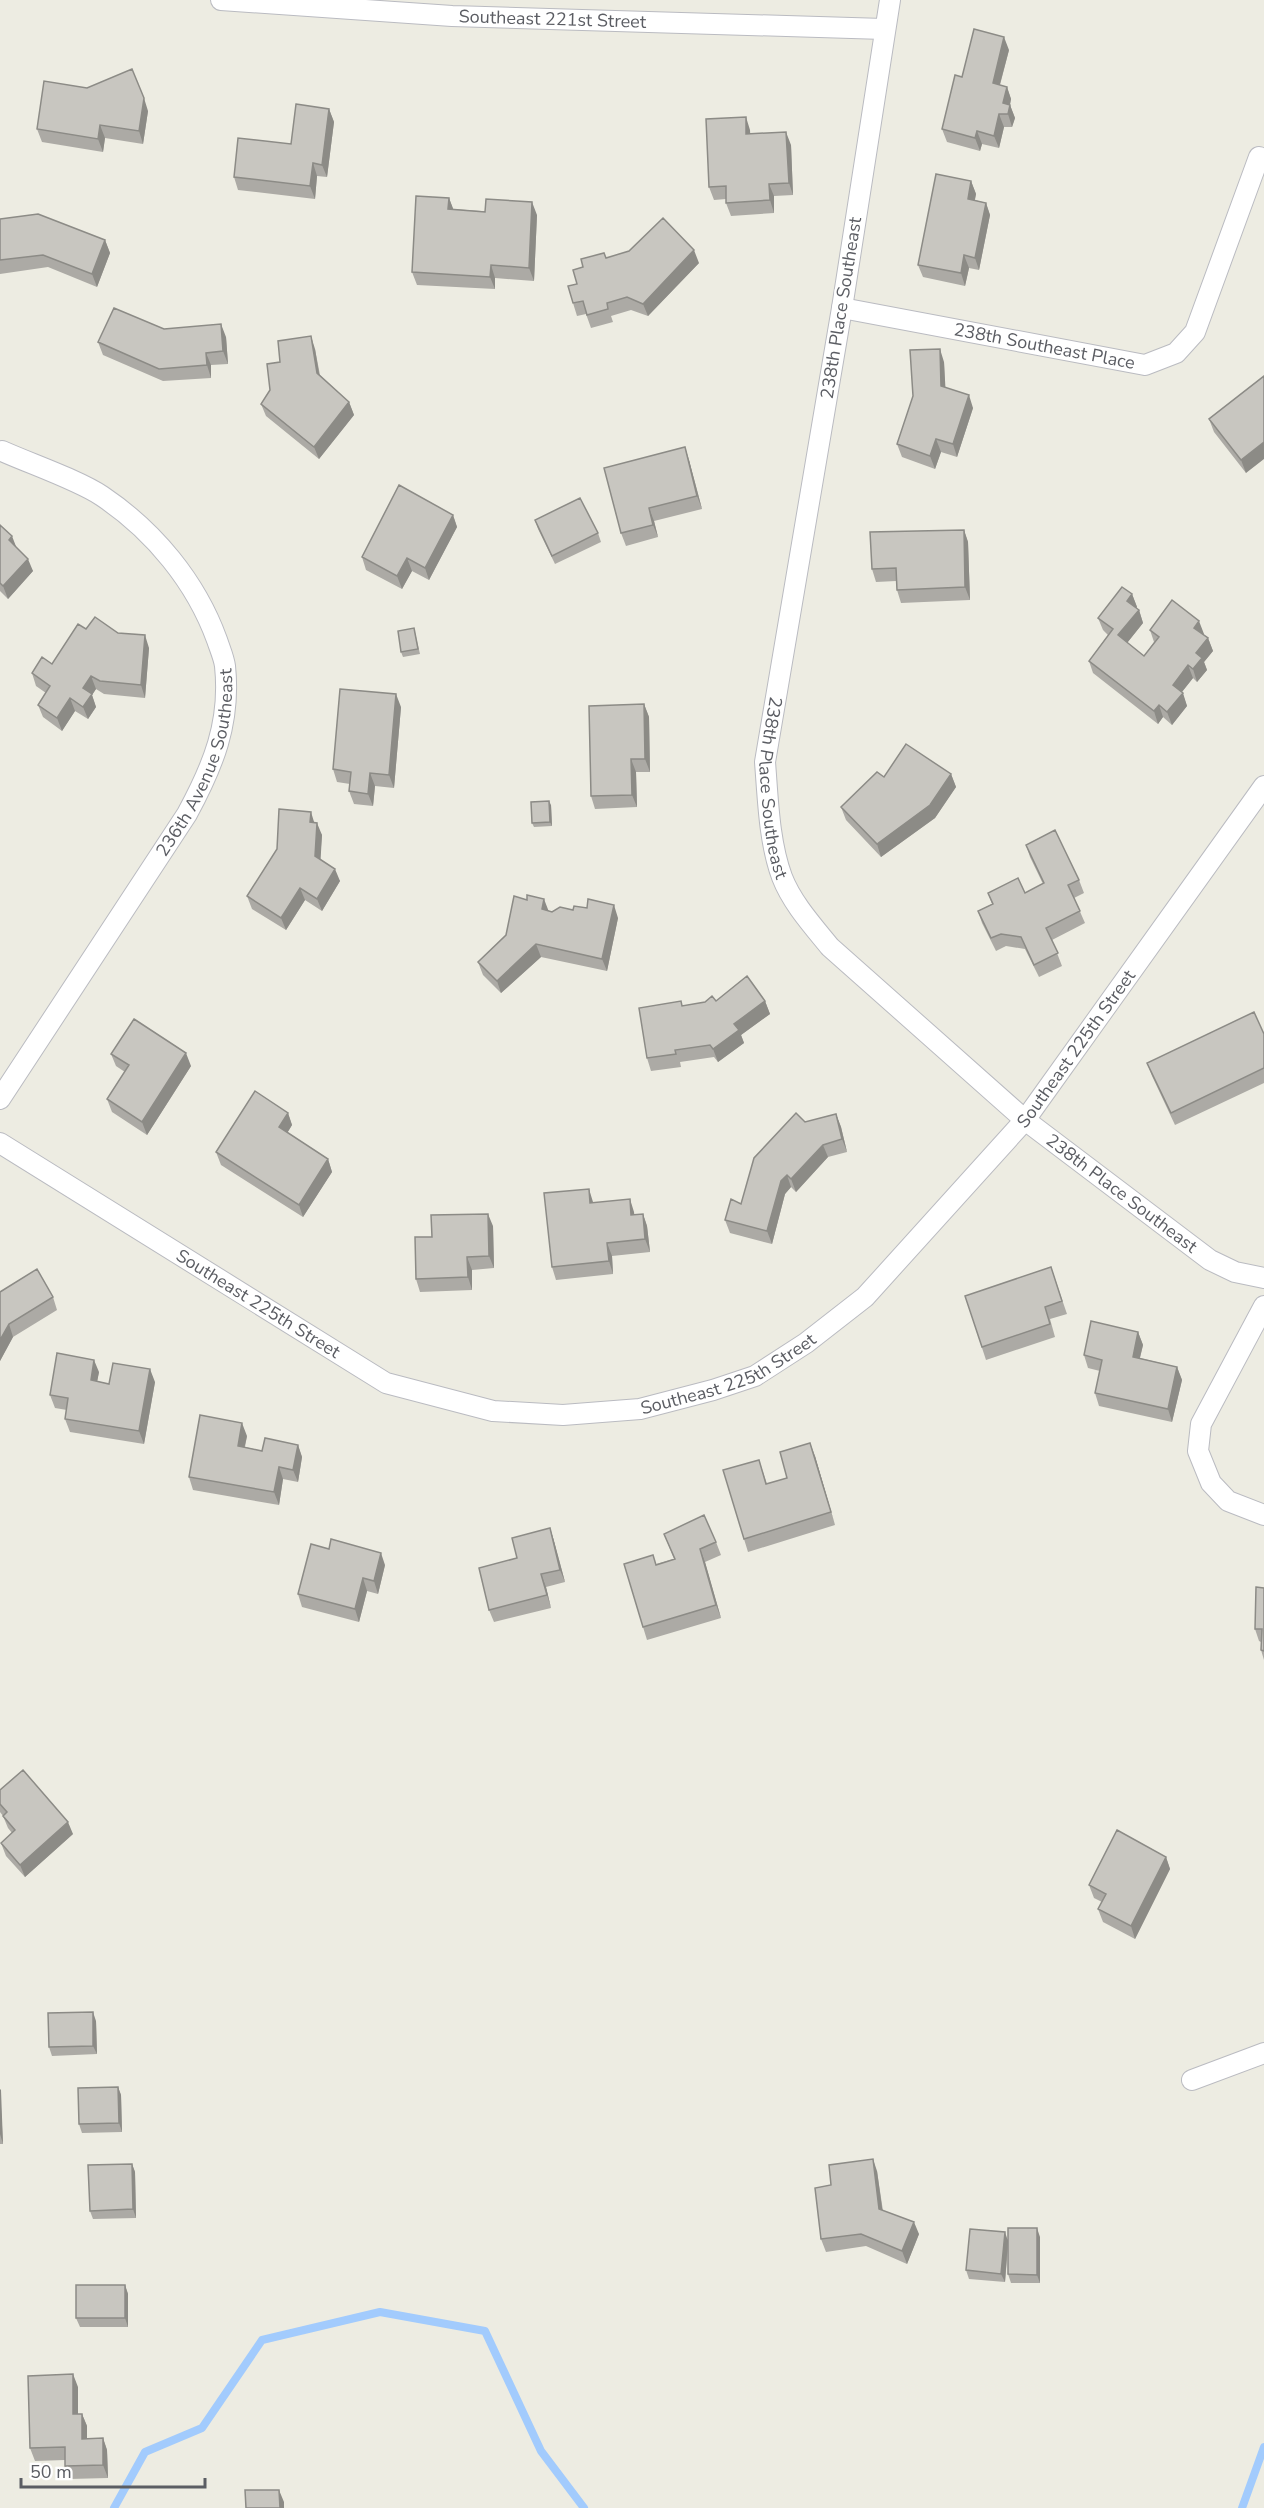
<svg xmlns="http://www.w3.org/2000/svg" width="1264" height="2508" font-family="'Nunito Sans',sans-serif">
<rect width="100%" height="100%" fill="#edece2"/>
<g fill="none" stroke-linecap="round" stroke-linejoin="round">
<path stroke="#a2cbfd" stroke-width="8" d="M114 2508 145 2452 202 2428 262 2340 380 2312 485 2331 541 2451 584 2508
M1242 2508 1264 2447"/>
<defs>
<g id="minor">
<path id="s1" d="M221 0 452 16 884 29"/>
<path id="s2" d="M890 0 842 308 765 762C768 799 769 842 782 877 792 903 813 926 830 947L1025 1120 1210 1260 1235 1272 1264 1278"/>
<path id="s3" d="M842 308 1145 365 1176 353 1195 332 1259 157"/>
<path id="s4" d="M0 1099 187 814C213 766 231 723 225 666 224 658 220 649 217 640 196 582 154 531 102 496 78 480 31 464 2 451"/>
<path id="s5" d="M0 1143 386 1383 493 1411 563 1415 640 1409 713 1390 755 1376 806 1343 865 1297 1025 1120 1264 786"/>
<path d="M1264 1306 1201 1424 1198 1451 1211 1483 1228 1501 1264 1515"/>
<path d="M1192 2080 1264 2053"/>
</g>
</defs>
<use href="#minor" stroke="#babbc1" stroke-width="22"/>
<use href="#minor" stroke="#fff" stroke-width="20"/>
</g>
<path fill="#acaaa5" d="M1009 50 1000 85 1007 87 1011 99 1010 105 1015 118 1012 127H1004L999 148 982 144 980 151 947 142 942 129 962 77Z
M329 109 334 122 327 177 317 176 315 199 238 190 234 177 291 144Z
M148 111 143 144 105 138 103 152 42 142 37 129Z
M750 130V134L791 145 793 195 774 196V213L731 216 726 203V199L714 200 709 187Z
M971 181 976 194 975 200 986 203 990 215 979 270 969 268 965 286 923 277 918 265Z
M449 198 453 209 537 215 534 281 495 278V289L417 285 412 272Z
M0 219 105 240 110 253 97 287 48 267 0 274Z
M606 257 699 263 648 316 631 310 611 316 613 322 591 328 586 314 577 316 573 303 577 284 583 267Z
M164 329 226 337 228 364 211 365V378L163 381 103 355 98 342Z
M315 349 320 375 349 402 354 415 319 459 266 416 261 404 270 390 280 362Z
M944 362 945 387 973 408 957 457 941 452 935 469 902 457 897 444Z
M1264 376 1246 473 1214 432 1209 419Z
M689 460 702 509 654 521 658 537 626 546 621 533Z
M453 515 457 527 429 580 412 571 402 589 366 570 362 557Z
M535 520 598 533 601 542 555 564 538 529Z
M0 525 33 571 8 599 0 591Z
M964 530 968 542 970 600 901 603 897 590 896 581 876 582 872 569Z
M1132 594 1137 607 1136 608 1139 610 1143 623 1127 643 1144 656 1154 642 1150 630 1204 634 1203 635 1208 638 1213 651 1204 662 1207 670 1197 682 1193 678 1182 692 1187 706 1172 725 1163 717 1158 724 1093 673 1089 661 1108 635 1103 630 1098 618Z
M414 628 420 654 403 657 401 652Z
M86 629 118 633 149 648 145 698 104 694 96 689 92 695 96 707 88 719 75 711 62 731 43 717 38 705 46 693 36 686 32 673 52 664Z
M644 704 649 717 650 772H636L637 807 595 809 591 796Z
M401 707 394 788 375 786 373 806 354 804 349 791 350 784 337 782 333 769Z
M951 774 956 787 935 818 881 857 846 820 841 807 884 777Z
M551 805 552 826 534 827 532 823Z
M314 823 322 835 320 859 340 881 322 911 305 900 286 930 252 909 247 896Z
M1026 845 1079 880 1084 893 1074 898 1085 923 1052 940 1062 966 1039 977 1025 949 1006 946 996 951 982 923 978 911 992 904 988 893H1025L1043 884 1030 857Z
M573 910 618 918 607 971 541 957 501 993 483 975 478 962 549 911 552 912Z
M716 1001H765L770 1014 741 1035 744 1043 718 1062 714 1057 680 1062 681 1067 651 1071 647 1058 683 1006Z
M1264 1034V1083L1175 1125 1152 1076 1147 1063Z
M111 1054 191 1066 147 1135 112 1112 107 1099 125 1072 116 1066Z
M288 1113 292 1125 287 1133 328 1159 332 1172 303 1217 221 1165 216 1152Z
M836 1114 841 1127 847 1152 828 1157 796 1192 791 1187 785 1194 772 1244 730 1233 725 1220 741 1204 805 1122Z
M593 1202V1203L634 1212V1215L643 1214 647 1226 650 1252 612 1256 613 1274 556 1280 552 1267Z
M493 1226 494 1268 472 1270V1290L420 1292 416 1279 432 1237Z
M1051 1267 1067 1314 1050 1319 1055 1337 986 1360 965 1296Z
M0 1292 53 1297 57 1310 13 1337 0 1361Z
M1138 1332 1143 1345 1140 1358 1177 1367 1182 1380 1172 1422 1099 1406 1095 1393 1100 1371 1088 1368 1084 1355Z
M99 1372 97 1381 109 1384 155 1382 144 1444 70 1432 65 1419 67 1410 55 1408 50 1395Z
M247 1436 245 1447 262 1451 298 1445 302 1457 298 1482 283 1479 279 1505 193 1490 189 1477Z
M815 1456 835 1525 748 1552 744 1539 759 1460 767 1484 787 1478Z
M550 1528 554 1541 565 1582 546 1587 551 1608 494 1622 489 1610Z
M664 1534 716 1542 721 1555 705 1562 721 1618 647 1640 643 1627 656 1564 674 1559Z
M385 1565 378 1594 367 1591 359 1622 302 1607 298 1594Z
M1264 1588V1660L1261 1650V1642L1259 1641 1255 1629Z
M0 1790 73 1834 25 1877 6 1856 1 1843 12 1833 8 1828 3 1816 0 1812Z
M1166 1857 1170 1869 1135 1939 1103 1922 1098 1909 1102 1902 1094 1898 1089 1885Z
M96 2021 97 2054 52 2056 49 2047Z
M118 2087 121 2095 122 2132 82 2133 79 2124Z
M0 2089 3 2144H0Z
M132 2164 135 2172 136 2218 93 2219 90 2211Z
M877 2171 883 2211 919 2234 907 2264 866 2246 826 2252 821 2239 831 2185Z
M1040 2237V2283H1011L1008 2274V2248L1005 2282 969 2279 966 2270 1008 2239Z
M125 2285 128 2294V2327H80L76 2318Z
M78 2387V2414H82L87 2426V2438H103L107 2450 108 2478 69 2479 65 2466V2460L35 2461 30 2448Z"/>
<path fill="#8c8b86" d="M1004 37 1009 50 997 95 993 83Z
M1007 87 1011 99 1008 114 1003 103Z
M144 98 148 111 143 144 139 131Z
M1010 105 1015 118 1012 127 1008 114Z
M329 109 334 122 327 177 322 165Z
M999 114 1004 127 999 148 994 136Z
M746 117 750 130 751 147 746 134Z
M100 125 105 138 103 152 98 139Z
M977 131 982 144 980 151 975 138Z
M786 132 791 145 793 195 789 183Z
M313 163 317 176 315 199 310 186Z
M971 181 976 194 972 212 968 199Z
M769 184 774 196V213L770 200Z
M449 198 454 211 448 209Z
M532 202 537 215 534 281 529 268Z
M986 203 990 215 979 270 975 258Z
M105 240 110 253 97 287 92 274Z
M694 250 699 263 648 316 643 304Z
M964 255 969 268 965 286 961 273Z
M491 265 495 278V289L490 277Z
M221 324 226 337 228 364 223 351Z
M311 336 315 349 321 385 317 373Z
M940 349 944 362 946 398 941 386Z
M206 353 211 365V378L207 365Z
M969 395 973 408 957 457 953 444Z
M349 402 354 415 319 459 314 447Z
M936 439 941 452 935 469 930 456Z
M1264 442V459L1246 473 1241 460Z
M685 447 689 460 702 509 697 496Z
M649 508 654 521 658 537 653 525Z
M453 515 457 527 429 580 425 568Z
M964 530 968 542 970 600 965 587Z
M12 536 17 549 9 540Z
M407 558 412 571 402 589 397 576Z
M28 559 33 571 8 599 3 586Z
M1132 594 1137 607 1132 614 1127 601Z
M1139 610 1143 623 1123 648 1118 635Z
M1199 621 1204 634 1199 640 1194 628Z
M145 635 149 648 145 698 141 685Z
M1208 638 1213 651 1204 662 1207 670 1197 682 1193 669 1196 653Z
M1188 665 1193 678 1177 698 1173 685Z
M91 676 96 689 92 695 96 707 88 719 83 707V688Z
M1183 693 1187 706 1172 725 1167 712Z
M396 694 401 707 394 788 389 775Z
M70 698 75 711 62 731 57 718Z
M644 704 649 717 650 772 645 759Z
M1159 705 1163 717 1158 724 1154 711Z
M631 759 636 772 637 807 632 795Z
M370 773 375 786 373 806 368 794Z
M951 774 956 787 935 818 881 857 877 844Z
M549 801 551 805 552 826 550 822Z
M311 812 315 825 310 822Z
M317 823 322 835 320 869 315 856Z
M335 869 340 881 322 911 317 899Z
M300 888 305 900 286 930 281 918Z
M544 899 549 912 542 909Z
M614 905 618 918 607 971 602 959Z
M536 944 541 957 501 993 497 981Z
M765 1001 770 1014 741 1035 744 1043 718 1062 713 1049 734 1024Z
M186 1053 191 1066 147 1135 142 1122Z
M288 1113 292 1125 283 1140 279 1127Z
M836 1114 841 1127 847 1152 842 1139Z
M823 1145 828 1157 796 1192 791 1179Z
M328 1159 332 1172 303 1217 299 1205Z
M787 1175 791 1187 785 1194 772 1244 767 1231 781 1181Z
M589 1189 593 1202 594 1216 590 1203Z
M630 1199 634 1212 636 1228 631 1215Z
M488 1214 493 1226 494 1268 489 1256Z
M643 1214 647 1226 650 1252 645 1239Z
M607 1243 612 1256 613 1274 609 1261Z
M467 1257 472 1270V1290L468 1277Z
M9 1324 13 1337 0 1361V1340Z
M1138 1332 1143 1345 1137 1369 1133 1357Z
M94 1360 99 1372 95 1393 91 1380Z
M1177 1367 1182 1380 1172 1422 1168 1409Z
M150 1369 155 1382 144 1444 139 1431Z
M242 1423 247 1436 242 1458 238 1446Z
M810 1443 815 1456 835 1525 831 1512Z
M298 1445 302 1457 298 1482 293 1470Z
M279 1467 283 1479 279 1505 274 1492Z
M550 1528 554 1541 565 1582 560 1570Z
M700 1549 705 1562 721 1618 716 1605Z
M381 1553 385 1565 378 1594 374 1581Z
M541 1574 546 1587 551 1608 547 1595Z
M363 1578 367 1591 359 1622 355 1609Z
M68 1822 73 1834 25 1877 20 1865Z
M1166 1857 1170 1869 1135 1939 1131 1926Z
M93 2012 96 2021 97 2054 93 2046Z
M118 2087 121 2095 122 2132 119 2123Z
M0 2089 1 2090 3 2144 0 2134Z
M873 2159 877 2171 884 2222 879 2209Z
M132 2164 135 2172 136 2218 133 2209Z
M914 2222 919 2234 907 2264 902 2251Z
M1037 2228 1040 2237V2283L1037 2275Z
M1005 2232 1008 2241 1005 2282 1001 2274Z
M125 2285 128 2294V2327L125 2318Z
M73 2374 78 2387V2426L73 2414Z
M82 2414 87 2426V2451L82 2439Z
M103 2438 107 2450 108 2478 103 2465Z
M279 2490 284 2502V2508H280Z"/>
<path fill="#c8c6c0" stroke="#8c8b86" stroke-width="1.5" d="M974 29 1004 37 993 83 1007 87 1003 103 1010 105 1008 114H999L994 136 977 131 975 138 942 129 955 75 962 77Z
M132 69 144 98 139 131 100 125 98 139 37 129 44 81 87 88Z
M296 104 329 109 322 165 313 163 310 186 234 177 238 138 291 144Z
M746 117V134L786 132 789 183 769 184 770 200 726 203V186L709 187 706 119Z
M936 174 971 181 968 199 986 203 975 258 964 255 961 273 918 265Z
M416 196 449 198 448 209 485 212 486 199 532 202 529 268 491 265 490 277 412 272Z
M38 214 105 240 92 274 43 255 0 260V219Z
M663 218 694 250 643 304 627 297 607 303 608 309 587 315 583 301 573 303 568 286 577 284 573 270 583 267 581 259 604 253 606 258 629 251Z
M114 308 164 329 221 324 223 351 206 353 207 365 159 369 98 342Z
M311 336 317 373 349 402 314 447 261 404 270 390 267 364 280 362 278 341Z
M940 349 941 386 969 395 953 444 936 439 930 456 897 444 913 396 910 350Z
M1264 376V442L1241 460 1209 419Z
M685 447 697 496 649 508 653 525 621 533 604 468Z
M399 485 453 515 425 568 407 558 397 576 362 557Z
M580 498 598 533 552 556 535 520Z
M0 525 12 536 9 540 28 559 3 586 0 583Z
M964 530 965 587 897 590 896 568 872 569 870 532Z
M1122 587 1132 594 1127 601 1139 610 1118 635 1144 656 1159 637 1150 630 1172 600 1199 621 1194 628 1208 638 1196 653 1202 658 1193 669 1188 665 1173 685 1183 693 1167 712 1159 705 1154 711 1089 661 1113 629 1098 618Z
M95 617 118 633 145 635 141 685 100 681 91 676 83 688 92 694 83 707 70 698 57 718 38 705 50 686 32 673 42 657 52 664 78 624 86 629Z
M414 628 418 649 401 652 398 631Z
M340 689 396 694 389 775 370 773 368 794 349 791 351 772 333 769Z
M644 704 645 759H631L632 795 591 796 589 706Z
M906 744 951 774 930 805 877 844 841 807 877 772 884 777Z
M549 801 550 822 532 823 531 802Z
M279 809 311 812 310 822 317 823 315 856 335 869 317 899 300 888 281 918 247 896 277 849Z
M1055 830 1079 880 1068 885 1080 911 1046 928 1058 953 1034 965 1021 937 1001 934 991 938 978 911 993 904 988 893 1018 878 1025 893 1044 883 1026 845Z
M527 895 544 899 542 909 552 912 560 907 573 910 574 906 587 908 588 899 614 905 602 959 536 944 497 981 478 962 506 935 514 896 527 900Z
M747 976 765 1001 734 1024 739 1030 713 1049 710 1045 675 1050 676 1054 647 1058 639 1008 681 1001 682 1006 705 1002 712 996 716 1001Z
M1254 1012 1264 1034V1068L1171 1113 1147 1063Z
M134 1019 186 1053 142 1122 107 1099 129 1065 111 1054Z
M255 1091 288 1113 279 1127 328 1159 299 1205 216 1152Z
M796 1113 805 1122 836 1114 842 1139 823 1145 791 1179 787 1175 781 1181 767 1231 725 1220 731 1199 741 1204 754 1158Z
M589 1189 590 1203 630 1199 631 1215 643 1214 645 1239 607 1243 609 1261 552 1267 544 1193Z
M488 1214 489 1256 467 1257 468 1277 416 1279 415 1237H432L431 1215Z
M1051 1267 1062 1301 1045 1307 1050 1324 982 1347 965 1296Z
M37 1269 53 1297 9 1324 0 1340V1292Z
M1091 1321 1138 1332 1133 1357 1177 1367 1168 1409 1095 1393 1102 1360 1084 1355Z
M57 1353 94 1360 91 1380 109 1384 113 1363 150 1369 139 1431 65 1419 68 1398 50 1395Z
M200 1415 242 1423 238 1446 262 1451 265 1438 298 1445 293 1470 279 1467 274 1492 189 1477Z
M810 1443 831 1512 744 1539 723 1470 759 1460 766 1484 787 1478 780 1452Z
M704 1515 716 1542 700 1549 716 1605 643 1627 624 1564 653 1555 656 1565 675 1559 664 1534Z
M550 1528 560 1570 541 1574 547 1595 489 1610 479 1568 517 1558 512 1538Z
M331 1539 381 1553 374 1581 363 1578 355 1609 298 1594 311 1544 329 1549Z
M1256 1587 1264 1588V1651L1261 1650 1262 1629H1255Z
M23 1770 68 1822 20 1865 1 1843 15 1830 3 1816 7 1812 0 1804V1790Z
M1117 1830 1166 1857 1131 1926 1098 1909 1106 1894 1089 1885Z
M93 2012V2046L49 2047 48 2013Z
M118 2087 119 2123 79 2124 78 2088Z
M873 2159 879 2209 914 2222 902 2251 861 2234 821 2239 815 2188 831 2185 829 2165Z
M132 2164 133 2209 90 2211 88 2165Z
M1008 2228H1037V2275L1008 2274Z
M970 2229 1005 2232 1001 2274 966 2270Z
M76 2285H125V2318H76Z
M73 2374V2414H82V2439L103 2438V2465L65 2466V2447L30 2448 28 2376Z
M245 2490H279L280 2508H246Z"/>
<g text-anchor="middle" stroke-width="4.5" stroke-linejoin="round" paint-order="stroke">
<g font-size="18" fill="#5b5d63" stroke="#fff">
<text dy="6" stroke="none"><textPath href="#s1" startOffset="332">Southeast 221st Street</textPath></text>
<text transform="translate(841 308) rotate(-81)" y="6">238th Place Southeast</text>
<text dy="6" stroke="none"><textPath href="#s3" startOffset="206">238th Southeast Place</textPath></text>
<text dy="6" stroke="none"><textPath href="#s4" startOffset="393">236th Avenue Southeast</textPath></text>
<text dy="6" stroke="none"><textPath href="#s2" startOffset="798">238th Place Southeast</textPath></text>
<text dy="6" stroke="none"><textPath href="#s5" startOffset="1294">Southeast 225th Street</textPath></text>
<text dy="6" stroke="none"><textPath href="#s2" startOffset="1356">238th Place Southeast</textPath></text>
<text dy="6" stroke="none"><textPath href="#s5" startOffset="304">Southeast 225th Street</textPath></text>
<text dy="6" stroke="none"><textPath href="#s5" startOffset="808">Southeast 225th Street</textPath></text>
</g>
</g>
<path d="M21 2478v9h184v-9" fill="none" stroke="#5b5d63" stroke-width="3"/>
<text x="30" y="2478" font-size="18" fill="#5b5d63" stroke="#ffffff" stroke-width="4.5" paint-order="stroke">50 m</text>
</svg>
